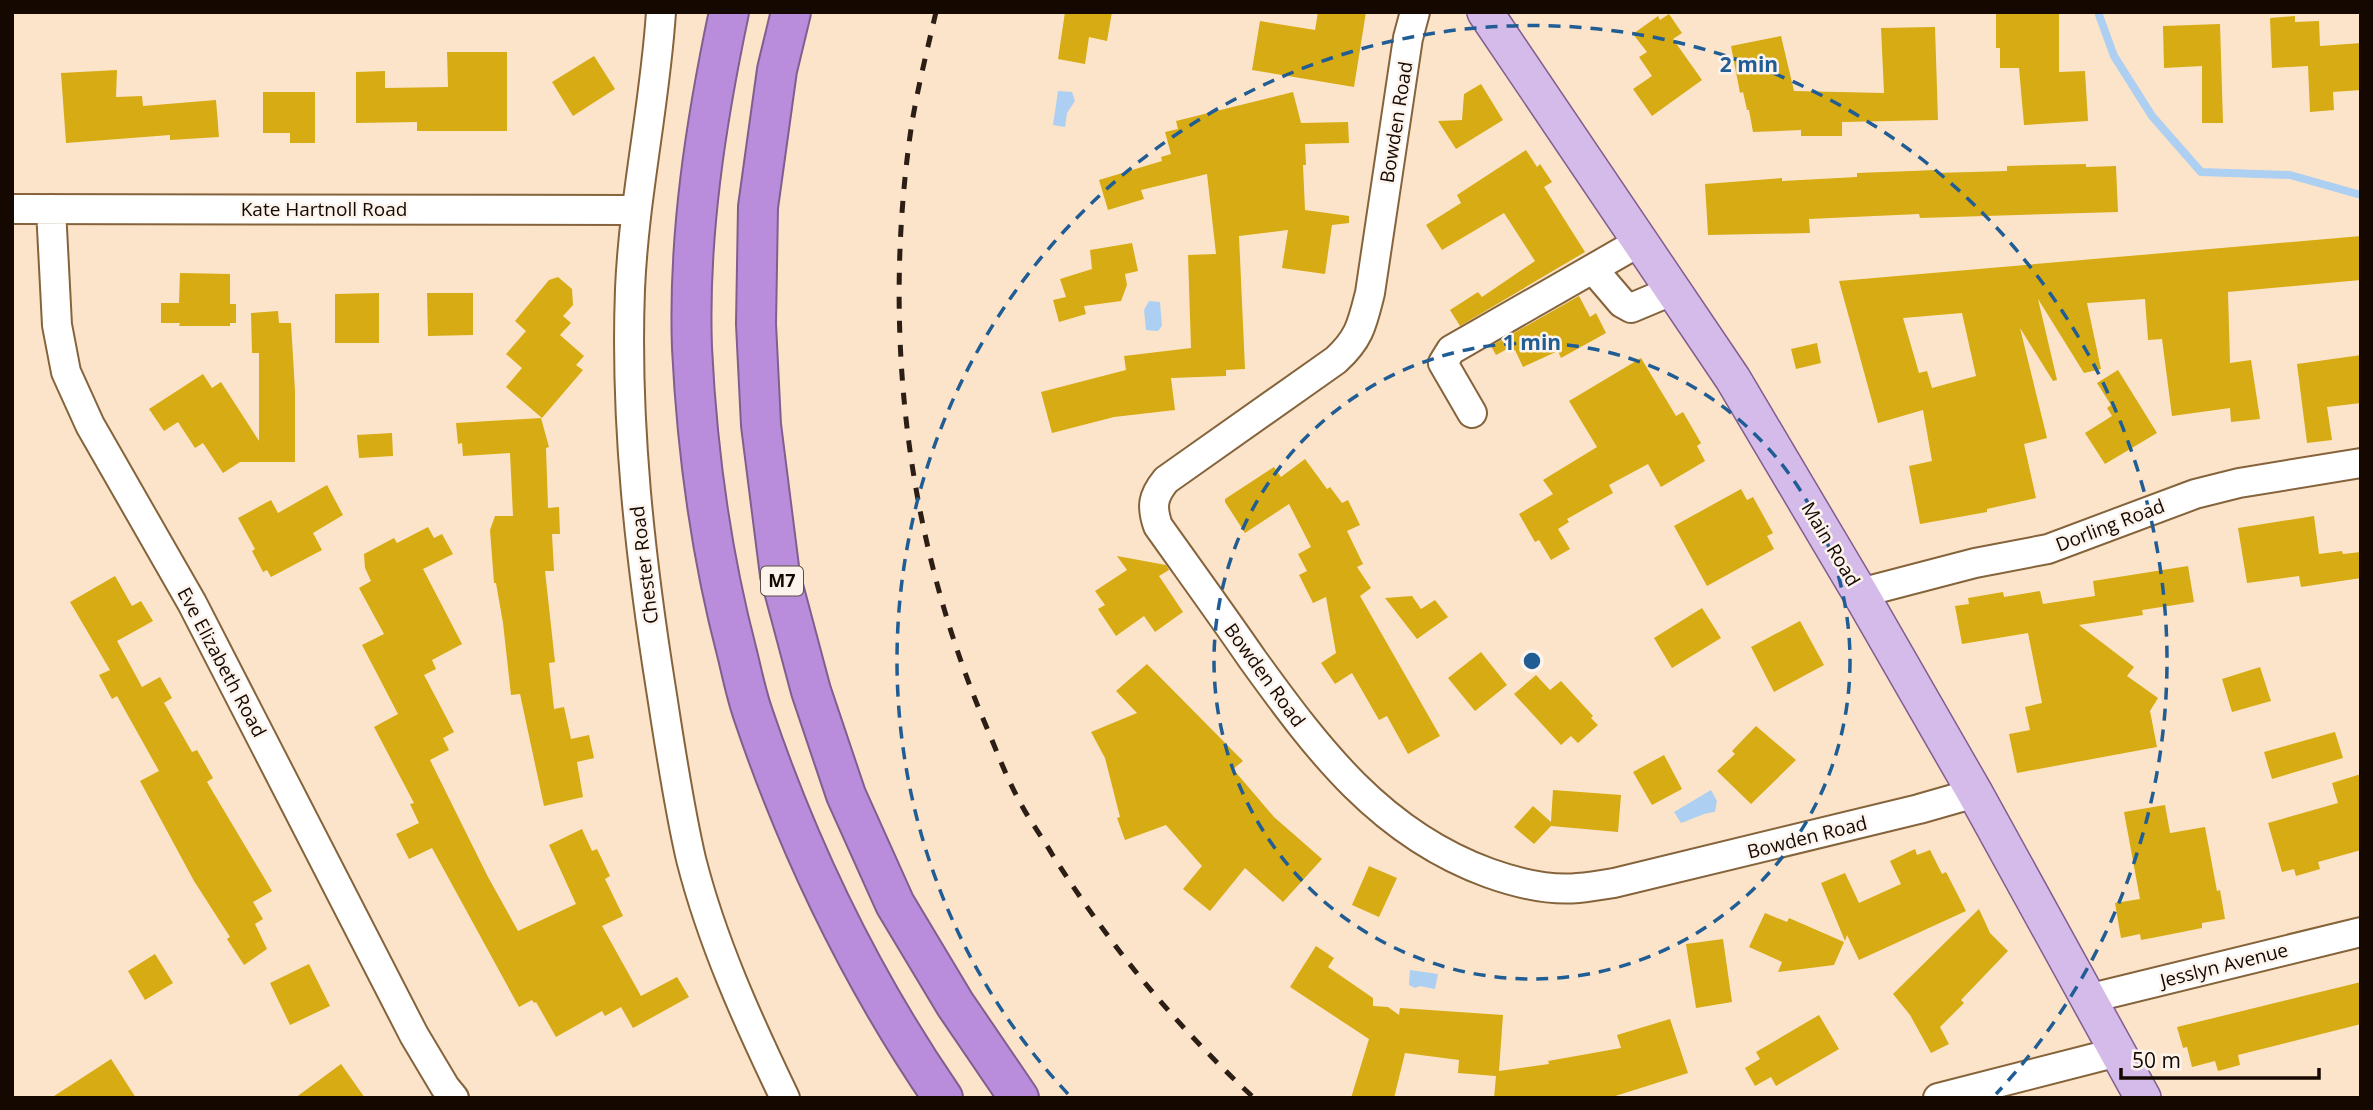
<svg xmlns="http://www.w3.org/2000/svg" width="2373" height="1110" font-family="'Open Sans',sans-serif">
<rect width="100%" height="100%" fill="#fce4ca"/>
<path fill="#adcff2" d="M1058 91 1072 92 1075 101 1067 113 1065 127 1053 125Z
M1149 301 1160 302 1162 326 1158 331 1146 330 1144 310Z
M1711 790 1717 801 1715 812C1703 813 1693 819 1681 823L1674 812Z
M1410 970 1438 974 1435 989 1420 986 1415 988 1409 985Z"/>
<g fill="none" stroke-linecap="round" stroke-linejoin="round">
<path stroke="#adcff2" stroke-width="8" d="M2098 12 2114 56 2152 116 2201 172 2290 175 2361 195"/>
</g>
<path fill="#d7ab13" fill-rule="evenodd" d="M1065 12H1112L1107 41 1089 37 1085 64 1058 59Z
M1318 12H1366L1354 87 1252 70 1260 21 1315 30Z
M1996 12 2059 14V72L2085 71 2088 121 2024 125 2019 68H2000V48H1996Z
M1669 14 1682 33 1673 39 1702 80 1652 116 1633 89 1652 76 1639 57 1647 52 1633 34 1658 16 1660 20Z
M2295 16V22L2319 21 2320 46 2361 43V90L2333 92 2334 110 2310 112 2308 66 2272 68 2270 18Z
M2220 24 2223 123H2202V66L2164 68 2163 26Z
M1935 27 1938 120 1842 122V136H1801V130L1753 132 1749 110H1747L1743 92 1740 93 1731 46 1781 36 1794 91 1884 93 1881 28Z
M447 52H507V131H417V122L356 123V72L385 71V88L448 87Z
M594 56 615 89 573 116 552 82Z
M117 70 116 97 142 96 143 106 216 100 219 137 170 140V135L66 143 61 73Z
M1481 84 1503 120 1456 149 1438 121 1462 120 1464 94Z
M263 92H315V143H290V133H263Z
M1293 92 1301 123 1348 122 1349 143 1305 144 1306 165H1303L1305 210 1349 216V223L1332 225 1325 274 1282 268 1288 230 1239 236 1245 369 1226 370V376L1171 378 1175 410 1114 417 1052 433 1041 392 1126 370 1124 356 1191 348 1188 255 1216 254 1207 174 1141 190 1144 199 1108 210 1099 180 1162 161 1161 157 1171 154 1165 132 1178 129 1176 121Z
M1526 150 1537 167 1540 164 1552 182 1544 187 1585 252 1460 326 1450 310 1478 292 1482 297 1535 261 1504 213 1442 250 1426 225 1461 203 1457 195Z
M2086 164V167L2116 166 2118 212 1920 218 1919 214 1809 219 1810 233 1708 235 1705 184 1782 178V181L1857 177V173L1911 171 1935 170V173L2007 171V166Z
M2361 236V280L2228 292 2230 363 2251 360 2260 419 2231 422 2230 408 2172 416 2162 339 2148 340 2145 299 2087 303 2101 369 2084 373 2038 299 2057 380 2053 381 2020 328 2047 438 2024 444 2036 498 1987 509V512L1920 524 1909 466 1932 461 1923 410 1878 423 1839 281ZM1962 313 1976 376 1932 388 1927 371 1919 373 1903 318Z
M1132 243 1138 271 1125 274 1127 285 1121 301 1084 306 1086 314 1059 322 1053 300 1066 297 1060 279 1092 269 1090 250Z
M180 273 230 274V304H236V323H230V326H179L180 323H161V303H179Z
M558 277 572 289 573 305 563 316 571 323 560 335 584 356 576 365 583 370 542 418 506 387 522 368 506 354 526 331 515 321 549 280Z
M379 293V343H335V294Z
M427 293H473V335L428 336Z
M1579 296 1590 317 1596 313 1606 333 1561 358 1558 351 1523 367 1515 350 1513 351 1511 347 1496 355 1491 346Z
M278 311 279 323H291L295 391V462H240L223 473 203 443 195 448 178 422 164 431 149 409 203 374 212 388 221 382 259 441V353H252L251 313Z
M1817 343 1821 363 1796 369 1791 349Z
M2361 355V403L2327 407 2332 440 2307 443 2297 364Z
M1641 358 1676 416 1683 412 1701 443 1697 446 1705 461 1661 487 1648 464 1609 485 1613 493 1567 519 1569 522 1558 529 1570 549 1551 560 1539 540 1535 542 1519 514 1553 494 1543 480 1597 447 1569 401Z
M2118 370 2157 433 2105 464 2085 433 2112 416 2107 408 2111 405 2097 383Z
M541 418 549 447 546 448 548 508 559 507 560 534H552L554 571H545L555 662 549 663 554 709 564 707 571 739 589 735 594 758 577 762 583 797 544 806 520 694 511 695 503 623 496 583H494L490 530 495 516H513L510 453 463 456 462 443 458 444 456 423Z
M392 433 393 456 359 458 357 435Z
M1305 459 1327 489 1330 487 1342 503 1348 500 1360 525 1347 531 1363 564 1357 567 1371 588 1360 596 1440 736 1408 754 1387 716 1379 720 1352 673 1335 684 1321 663 1336 653 1326 597 1313 603 1299 575 1307 571 1298 554 1311 547 1289 504 1245 533 1225 502V499L1274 467 1281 477Z
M327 485 343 515 313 533 322 550 271 577 267 570 263 572 252 551 255 549 238 518 271 500 278 513Z
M1741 489 1747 500 1753 497 1773 533 1767 536 1774 549 1707 586 1674 526Z
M2314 516 2319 554 2342 551 2343 554 2361 552V578L2301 587 2299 576 2247 583 2238 528Z
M428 527 434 538 442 534 453 554 423 569 462 644 432 660 436 669 424 675 454 732 443 738 449 750 430 760 488 877 518 931 576 904 549 845 582 829 592 851 597 849 610 876 605 879 623 916 602 926 641 996 677 977 689 997 633 1028 621 1007 605 1016 602 1011 556 1037 536 1002 534 1003 532 1000 519 1007 432 848 409 859 396 834 419 823 410 804 414 803 374 727 398 714 362 645 384 634 359 588 371 581 365 568 364 554 394 538 397 543Z
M1117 556 1166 565 1169 570 1159 576 1183 612 1155 632 1144 616 1116 636 1098 609 1105 605 1095 591 1127 570Z
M2188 566 2194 602 2142 610 2143 615 2079 625 2134 667 2127 676 2158 698 2150 711 2157 747 2017 773 2009 734 2030 730 2025 707 2042 703 2028 633 1962 644 1955 606 1969 604 1968 598 2003 592 2004 597 2040 591 2043 604 2095 596 2093 581Z
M115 576 132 606 141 601 153 621 117 641 142 687 160 677 172 698 164 703 192 752 197 750 213 778 207 782 272 891 253 902 263 919 255 924 267 949 244 965 227 939 230 937 194 881 140 781 159 771 117 696 112 699 99 675 110 670 70 602Z
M1412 596 1421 609 1435 600 1448 617 1417 639 1385 598Z
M1702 608 1721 638 1672 668 1654 638Z
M1800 621 1824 665 1774 692 1751 647Z
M1481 652 1507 685 1475 711 1448 678Z
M1147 664 1243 761 1233 769 1274 817 1322 859 1283 902 1245 868 1210 911 1183 889 1202 866 1166 825 1125 840 1117 818 1120 817 1105 758 1091 732 1137 713 1116 691Z
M2260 667 2271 701 2232 712 2222 679Z
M1536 675 1550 690 1561 681 1593 716 1591 718 1598 725 1578 743 1571 736 1561 745 1514 694Z
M1756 726 1796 760 1751 804 1717 771 1735 754 1732 751Z
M2335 732 2343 758 2272 779 2264 752Z
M1664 755 1682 789 1652 805 1633 772Z
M2361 774V850L2318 862 2320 869 2296 876 2294 869 2282 872 2268 823 2338 803 2332 783Z
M1553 790 1621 795 1618 832 1551 826 1534 844 1514 827 1533 806 1551 822Z
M2165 805 2170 833 2205 827 2217 891 2220 890 2225 919 2202 923V928L2162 936 2141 940 2140 934 2121 938 2115 903 2140 899 2124 812Z
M1915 849 1917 855 1930 850 1942 874 1946 872 1966 911 1859 960 1847 935 1845 941 1821 883 1845 873 1859 903 1901 884 1890 861Z
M1369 866 1397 878 1379 917 1352 905Z
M1979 909 1990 933 2008 951 1961 1000 1964 1003 1940 1027 1949 1044 1931 1053 1910 1015 1893 994Z
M1765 913 1787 922 1789 918 1844 942 1834 965 1778 972 1782 962 1749 947Z
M1723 939 1732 1002 1696 1008 1686 944Z
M1316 946 1334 958 1328 967 1373 998V1006L1388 1007 1399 1015 1400 1008 1503 1015 1499 1071 1549 1064 1548 1061 1621 1048 1617 1035 1670 1019 1688 1073 1609 1098H1494L1496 1076 1458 1073 1459 1060 1405 1053 1394 1098H1351L1369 1039 1290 987Z
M155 954 173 983 145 1000 128 971Z
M309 964 330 1006 290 1025 270 983Z
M2361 982V1024L2238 1055 2240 1065 2218 1071 2215 1061 2192 1067 2187 1047 2183 1048 2177 1027Z
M1819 1015 1839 1049 1776 1086 1771 1077 1755 1086 1745 1068 1760 1059 1756 1052Z
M111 1059 136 1098H51Z
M341 1064 365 1098H295Z"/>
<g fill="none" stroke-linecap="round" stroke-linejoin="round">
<defs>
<path id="minor" d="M661 12C655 105 634 196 630 289 625 423 640 557 661 689 670 746 678 803 691 859 712 942 748 1021 785 1098
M1415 12 1408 38 1370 293C1362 324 1360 338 1336 360L1166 480C1153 496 1151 506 1158 526 1190 571 1222 615 1253 660 1318 750 1381 834 1489 873 1517 883 1548 891 1578 888 1590 887 1602 885 1614 883L1919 809 1975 793
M12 209 635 210
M51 209 57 325 66 372 90 425 192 603 414 1035 445 1087 454 1098
M1593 269 1622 303 1631 308 1674 290
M1472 413 1443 363 1451 350 1641 241
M1860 593 1975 563 2048 549 2195 494 2239 483 2361 463
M2087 999 2361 932
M1938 1098 2118 1052"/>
<path id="major" d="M1485 12 1733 379 1860 593 1975 793 2143 1098"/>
<path id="highway" d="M729 12C706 121 688 236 692 348 697 451 711 554 737 653 742 673 746 694 753 714 799 850 862 980 943 1098
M791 12 777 70 758 207 756 324 761 425 780 575 811 691 846 795 895 904 955 1004 1019 1098"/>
</defs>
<use href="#minor" stroke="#85633b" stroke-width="32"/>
<use href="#major" stroke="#805e8e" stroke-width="38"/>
<use href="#highway" stroke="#805e8e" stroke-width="42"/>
<use href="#minor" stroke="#fff" stroke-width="28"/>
<use href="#major" stroke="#d5bbe9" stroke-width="35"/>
<use href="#highway" stroke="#b98ddb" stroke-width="38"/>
<path stroke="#2c1e14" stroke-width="5" stroke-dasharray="12 12" stroke-linecap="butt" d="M936 12C927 51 917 90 911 129 882 330 906 535 984 721 996 749 1006 777 1021 804 1030 821 1042 837 1052 854 1110 946 1174 1024 1254 1098"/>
</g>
<g fill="none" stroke="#205d94" stroke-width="3.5" stroke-dasharray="12 9">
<circle cx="1532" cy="661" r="318"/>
<path d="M1068 1094A635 635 0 1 1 1996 1094"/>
</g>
<g text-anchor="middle" stroke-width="5" stroke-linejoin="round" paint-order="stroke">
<rect fill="#fcf4ec" stroke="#5a4f47" stroke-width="2" x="761" y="566.5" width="42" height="29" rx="5"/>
<g font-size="18" font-weight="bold" fill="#150800">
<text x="782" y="587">M7</text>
</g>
<g font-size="19" fill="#150800" stroke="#fcf4ec">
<text transform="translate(1396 122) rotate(-81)" y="7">Bowden Road</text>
<text x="324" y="216">Kate Hartnoll Road</text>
<text transform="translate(2110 525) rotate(-21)" y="7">Dorling Road</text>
<text transform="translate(1831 544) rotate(59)" y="7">Main Road</text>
<text transform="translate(644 565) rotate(-97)" y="7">Chester Road</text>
<text transform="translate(222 662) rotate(62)" y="7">Eve Elizabeth Road</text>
<text transform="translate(1265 675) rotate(54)" y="7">Bowden Road</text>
<text transform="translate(1807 837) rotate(-14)" y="7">Bowden Road</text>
<text transform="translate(2224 965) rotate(-14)" y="7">Jesslyn Avenue</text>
</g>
</g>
<circle cx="1532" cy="661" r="10" fill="#205d94" stroke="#fcf4ec" stroke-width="3.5"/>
<g font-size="21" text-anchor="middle" font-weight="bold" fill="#205d94" stroke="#fcf4ec" stroke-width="5" stroke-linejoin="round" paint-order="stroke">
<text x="1749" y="72">2 min</text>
<text x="1532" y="350">1 min</text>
</g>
<rect width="2373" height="1110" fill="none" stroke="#150800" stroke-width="28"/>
<path d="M2121 1068v10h198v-10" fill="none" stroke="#150800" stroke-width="3.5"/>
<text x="2132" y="1068" font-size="21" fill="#150800" stroke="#fcf4ec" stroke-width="5" paint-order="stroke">50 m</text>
</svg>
